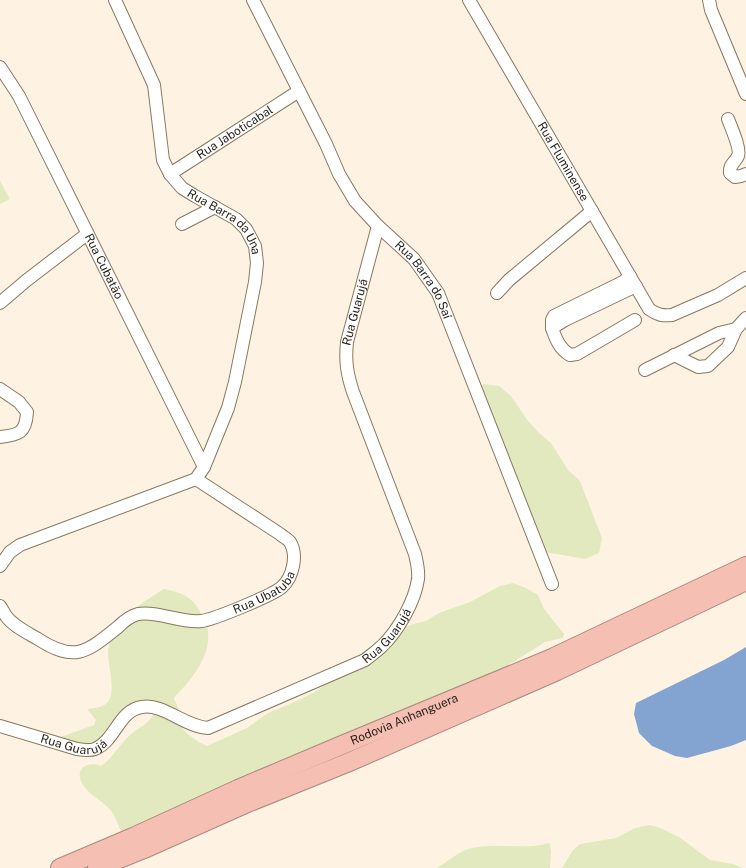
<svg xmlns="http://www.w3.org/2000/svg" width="746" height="868" font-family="'Public Sans',sans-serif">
<rect width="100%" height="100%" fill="#fef3e3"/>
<path fill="#e2e9be" d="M0 181 10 199 0 204Z
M484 384 499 386 511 396 528 421 539 433 551 443 568 470 580 481 602 538 599 553 585 559 539 551 472 392Z
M513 583 526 588 538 595 544 609 564 634 563 638 545 642 510 664 506 670 122 834C119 827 116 818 112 812 103 800 86 794 81 781 75 766 91 761 101 766 113 758 119 745 129 736 137 728 150 724 154 713L146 708 129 720 94 749 55 739 94 725 96 720 87 709C92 708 98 708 102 706 122 698 104 661 109 645 110 641 114 636 117 632 130 609 142 603 164 589 183 593 194 597 202 616 204 621 208 626 208 631 211 657 191 680 174 698 176 704 181 711 181 718 182 720 181 722 181 725 182 732 200 743 207 746L247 728 268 713 288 705 315 692 342 672 363 661 398 630 413 624 426 621 439 613 470 602 500 586Z
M649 825 658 827 679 837 710 860 733 864 743 868H562L573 850 580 844 616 838 635 828Z
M549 843 551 851 550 868H436C447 863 456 853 468 849 494 841 523 851 549 843Z"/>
<path fill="#83a4d0" d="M746 647V740L731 746 687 758 675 756 652 746 639 733 634 714 636 703 724 660Z"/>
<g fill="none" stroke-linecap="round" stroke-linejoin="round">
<defs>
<g id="minor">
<path id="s1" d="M115 0 154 85 163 160 170 174 182 188 195 196 236 219 246 229 255 246 257 263 255 282 235 382 228 408 204 467 196 479"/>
<path id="s2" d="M253 0 326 144 339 174 355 201 378 226 414 259 438 293 552 584"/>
<path id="s3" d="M469 0 649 309C657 315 663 316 672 315L718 295 746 278"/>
<path d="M709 0 711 10 746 94"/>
<path id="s4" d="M0 67 19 96 204 467"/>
<path d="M728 119C731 127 741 149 738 156 735 163 729 164 730 173L735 177 741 176 746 174"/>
<path id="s5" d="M170 174 299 91"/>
<path d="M182 224 215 207"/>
<path d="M497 293 509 280 592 211"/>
<path d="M0 303 27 280 87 234"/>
<path d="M635 320 577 354 570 355C560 349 556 340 552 328L565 320 636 286"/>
<path d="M552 328V320L554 316 623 282 630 276"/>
<path d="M674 355 698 367 708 366 728 347 736 329 746 318"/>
<path d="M645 370 719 333 736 329"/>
<path d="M0 389 19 402 27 412C26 433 19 435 0 437"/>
<path d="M0 566 10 552 20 545 196 479"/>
<path id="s6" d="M0 606C2 609 4 613 6 616 13 626 28 633 38 639 75 663 87 652 118 627 124 621 130 616 138 614 159 611 180 623 201 621 213 620 273 595 282 587 293 577 298 555 290 542 288 539 283 537 280 534L196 479"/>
<path id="s7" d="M0 726 77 749C83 750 90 751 95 749 115 741 119 710 142 707 163 703 185 727 208 728L365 660C371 655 377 651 382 646 398 631 415 601 418 579 419 570 417 563 415 554L353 392C347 374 345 361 347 342L378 226"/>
</g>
<g id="highway">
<path id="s8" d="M60 868 133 837 238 789 342 745 552 658 746 566"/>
<path d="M97 868 144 849 245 804 347 763 557 671 746 581"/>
</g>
</defs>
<use href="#minor" stroke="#87775f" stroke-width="14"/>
<use href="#highway" stroke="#ac877c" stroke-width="20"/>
<use href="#minor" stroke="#fff" stroke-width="12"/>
<use href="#highway" stroke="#f5bfb4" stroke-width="18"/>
</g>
<g text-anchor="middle" stroke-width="4" stroke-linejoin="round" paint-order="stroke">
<g font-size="12" fill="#241e14" stroke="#fef3e3">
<text dy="4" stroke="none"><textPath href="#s5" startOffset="77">Rua Jaboticabal</textPath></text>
<text dy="4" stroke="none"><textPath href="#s3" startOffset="187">Rua Fluminense</textPath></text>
<text dy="4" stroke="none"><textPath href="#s1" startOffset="259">Rua Barra da Una</textPath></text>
<text dy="4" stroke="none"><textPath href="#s4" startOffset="225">Rua Cubatão</textPath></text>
<text dy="4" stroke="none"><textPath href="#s2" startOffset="331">Rua Barra do Saí</textPath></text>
<text dy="4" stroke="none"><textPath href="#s7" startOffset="784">Rua Guarujá</textPath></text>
<text dy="4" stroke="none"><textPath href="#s6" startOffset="300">Rua Ubatuba</textPath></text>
<text dy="4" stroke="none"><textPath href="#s7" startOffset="437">Rua Guarujá</textPath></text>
<text dy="4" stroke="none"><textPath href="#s8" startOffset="375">Rodovia Anhanguera</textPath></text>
<text dy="4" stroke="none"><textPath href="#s7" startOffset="77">Rua Guarujá</textPath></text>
</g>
</g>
</svg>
